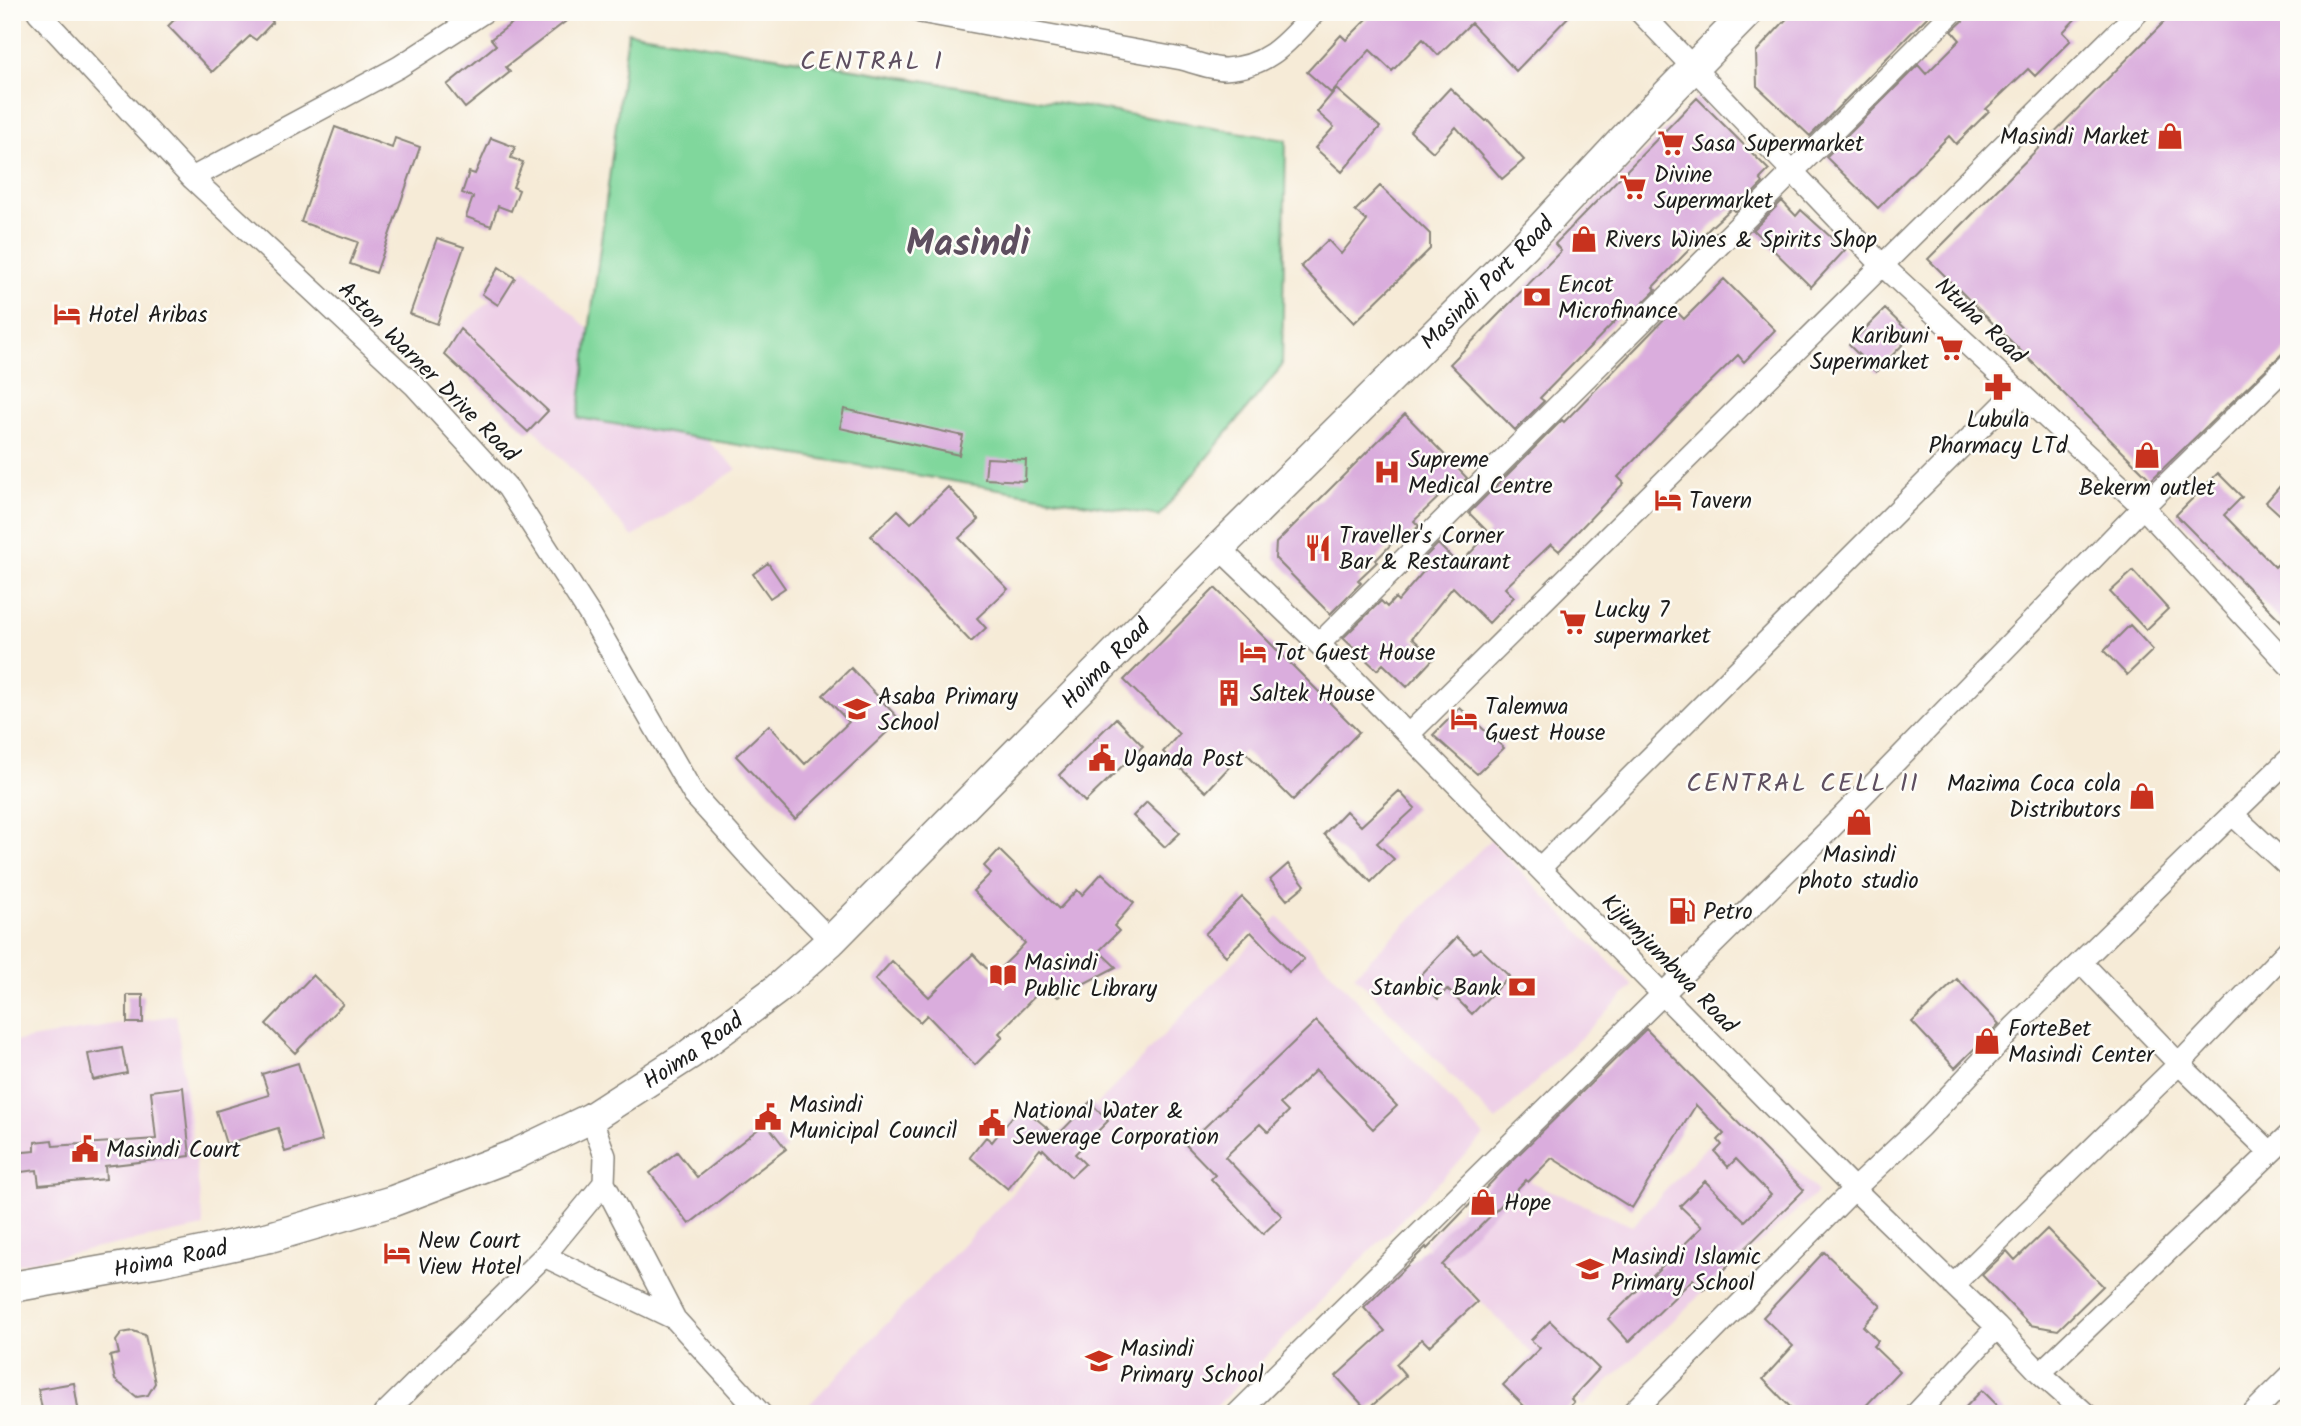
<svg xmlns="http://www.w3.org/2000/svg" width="2301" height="1426" font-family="Kalam,sans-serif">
<rect width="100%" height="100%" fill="#fdfcf7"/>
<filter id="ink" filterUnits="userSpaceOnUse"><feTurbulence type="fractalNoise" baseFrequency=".0143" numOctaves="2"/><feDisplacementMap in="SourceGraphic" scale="14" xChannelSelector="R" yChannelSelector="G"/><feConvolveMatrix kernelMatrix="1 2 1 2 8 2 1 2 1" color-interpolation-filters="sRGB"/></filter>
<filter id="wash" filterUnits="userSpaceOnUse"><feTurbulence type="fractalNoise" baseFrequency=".00686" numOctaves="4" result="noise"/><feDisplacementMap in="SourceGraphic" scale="28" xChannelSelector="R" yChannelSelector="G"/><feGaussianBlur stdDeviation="1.57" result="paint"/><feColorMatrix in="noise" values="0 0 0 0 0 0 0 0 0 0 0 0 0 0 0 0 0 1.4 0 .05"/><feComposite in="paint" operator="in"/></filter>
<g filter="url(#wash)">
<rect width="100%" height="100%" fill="#f6ebd7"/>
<path fill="#eed0e7" d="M525 269 737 469 633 537 450 336Z
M1490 840 1633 986 1496 1121 1354 975Z
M1278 916 1484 1136 1209 1414H800Z
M176 1015 204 1227 12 1265V1042Z
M1739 1112 1818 1192 1700 1295 1583 1406 1424 1243 1501 1169 1632 1226Z"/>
<path fill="#80d79c" stroke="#4e7a5c" stroke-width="2" d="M628 32 1286 140 1282 366 1159 516 578 418Z"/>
<g id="blocks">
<path fill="#daaddd" d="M182 12H263L273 22 256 40 250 36 212 72 168 26Z
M527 12H578L506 67 510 72 465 108 447 85 496 45 491 39Z
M1374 12H1573L1516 71 1471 23 1438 55 1423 39 1392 71 1370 50 1331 93 1307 72 1341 35 1346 40Z
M1793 12H1932L1810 136 1757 86 1756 52Z
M1966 12H2082L2063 32 2071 40 2035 76 2028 69 1986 109 1989 111 1956 144 1949 136 1878 208 1826 157 1918 65 1926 74 1960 40 1952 31 1963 21Z
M2174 12H2289V347L2151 480 1928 259Z
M1450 88 1486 121 1488 120 1524 160 1502 179 1456 127 1433 152 1410 131Z
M1336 89 1380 127 1342 172 1315 148 1334 127 1317 112Z
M1697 98 1769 170 1760 179 1763 183 1735 211 1732 208 1712 226 1653 287 1656 290 1628 318 1623 313 1540 398 1544 401 1515 430 1450 364 1561 251 1555 244Z
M335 127 392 148 395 138 420 147 376 273 350 264 358 242 301 222Z
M491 138 515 147 511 158 523 162 513 187 519 190 511 211 498 206 491 226 466 217 473 197 462 193 469 172 475 174Z
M1380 186 1430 234V249L1354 323 1301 266 1328 240 1341 254 1367 221 1355 211Z
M1782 201 1796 216 1801 210 1845 250 1811 287 1753 230Z
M437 238 464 247 437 324 410 314Z
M499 267 515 278 498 305 482 294Z
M1724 279 1775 330 1744 362 1738 355 1700 392 1618 477 1624 483 1559 551 1551 544 1505 588 1514 597 1489 623 1453 587 1412 638 1434 658 1407 687 1383 664 1377 670 1343 638 1381 601 1387 607 1395 598 1398 601 1429 565 1423 559 1438 544 1459 565 1489 533 1469 513 1562 420 1564 422 1674 309 1684 319Z
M1885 309 1912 335 1876 372 1849 345Z
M460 329 548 411 528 432 444 354Z
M844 409 963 436 959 455 840 428Z
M1405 414 1467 478 1451 494 1447 489 1414 521 1419 526 1404 540 1399 536 1376 560 1377 562 1358 580 1361 583 1330 614 1275 558 1276 543Z
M987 458 1026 460 1025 481 985 479Z
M2218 473 2242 497 2224 515 2275 567 2289 553V629L2176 515Z
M2289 476V523L2266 502Z
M948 487 979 520 959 538 1008 589 977 618 986 628 971 642 871 536 898 510 911 523Z
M768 563 785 588 770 598 753 574Z
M2133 571 2168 609 2146 630 2110 592Z
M1215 588 1359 732 1293 800 1244 751 1206 792 1163 752 1179 734 1124 680Z
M2130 625 2153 650 2127 675 2104 651Z
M851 668 900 720 795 819 736 756 769 725 805 764 849 722 823 695Z
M1460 708 1504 748 1477 774 1433 735Z
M1116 718 1143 746 1085 802 1059 775Z
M1399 791 1415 808 1377 843 1394 859 1371 882 1324 834 1346 811 1361 826Z
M1147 802 1180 833 1165 847 1133 816Z
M999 850 1059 909 1077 890 1082 895 1102 873 1134 903 1114 926 1119 931 1099 951 1116 967 1058 997 1045 986 999 1033 1003 1037 975 1065 927 1015 920 1022 875 980 892 961 929 997 973 954 993 975 1013 956 1025 943 973 891 991 873 984 866Z
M1288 864 1305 885 1287 900 1270 880Z
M1242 897 1304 959 1289 972 1251 932 1226 956 1205 934Z
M1457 937 1474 953 1480 948 1509 976 1472 1014 1447 989 1438 999 1417 979Z
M313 975 343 1004 295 1053 266 1024Z
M1957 979 1999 1024 1955 1068 1912 1022Z
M127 995H143V1023H127Z
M1316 1021 1397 1106 1373 1129 1316 1070 1280 1104 1288 1112 1268 1132 1260 1124 1225 1157 1282 1216 1263 1234 1211 1179 1215 1175 1186 1145Z
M1646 1029 1804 1190 1703 1290 1693 1279 1629 1342 1608 1319 1702 1227 1680 1206 1705 1181 1745 1221 1771 1195 1736 1159 1728 1167 1715 1152 1722 1145 1718 1140 1724 1134 1696 1105 1632 1208 1552 1158 1528 1182 1526 1180 1442 1265 1477 1302 1429 1346 1422 1339 1396 1364 1406 1376 1367 1410 1336 1376 1385 1331 1364 1308 1426 1247 1427 1249 1510 1163Z
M122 1048 127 1073 93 1080 88 1054Z
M298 1063 322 1141 285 1152 278 1128 226 1144 216 1111 269 1095 262 1074Z
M183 1087 190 1156 105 1166 106 1179 39 1185 37 1170 12 1173V1153L35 1151V1142L52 1140 53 1146 156 1139 151 1091Z
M1090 1102 1108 1121 1075 1154 1085 1164 1071 1177 1043 1149 1042 1151 1040 1149 1008 1189 970 1157 986 1137 992 1142 1021 1106 1057 1136Z
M766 1123 786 1149 689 1224 650 1173 677 1152 697 1177Z
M2047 1229 2103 1286 2058 1330 2030 1325 1982 1275 2007 1251 2015 1260Z
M1824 1252 1881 1306 1863 1326 1878 1341 1873 1346 1899 1371 1858 1414H1797L1763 1379 1793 1346 1763 1317Z
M1550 1321 1599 1369 1571 1399 1574 1402 1563 1414H1532L1503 1385 1540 1348 1531 1340Z
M133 1331 145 1335 155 1383 148 1395 137 1397 115 1380 110 1356 119 1354 116 1341 122 1333Z
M74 1383 79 1414H43L38 1389Z
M1982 1390 2006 1414H1959Z"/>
</g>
</g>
<g filter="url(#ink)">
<use href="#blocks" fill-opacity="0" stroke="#89847a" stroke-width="2"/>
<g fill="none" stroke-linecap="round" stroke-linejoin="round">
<defs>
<path id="street" d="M38 12 192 178 414 385 508 488 590 615 694 795 757 865 831 941
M920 12 1182 59C1196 63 1212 69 1225 69 1269 67 1288 41 1315 12
M1640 12 1882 265 2143 507 2289 665
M192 178 399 67 484 12
M1219 548 1319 644 1854 1189 1997 1327 2040 1373 2086 1414
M1319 644 1953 12
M1409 734 2138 12
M2232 814 2289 867
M1540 868 2018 390
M2081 962 2179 1064 2270 1152
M604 1183 675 1319 761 1414
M544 1256 675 1319
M1953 1285 2179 1064 2289 949
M2040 1373 2289 1135
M384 1414 544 1256 604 1183 605 1156 591 1118
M1237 1414 1830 829 2143 507 2289 364
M1631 1414 1854 1189 1920 1127 2015 1026 2289 759
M1916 1414 1997 1327
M2252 1414 2289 1377"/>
<g id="secondary">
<path id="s1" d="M12 1287 160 1261 270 1237 393 1201 514 1155 591 1118 690 1054 776 990 831 941 1219 548 1525 245 1637 125 1748 12"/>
</g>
</defs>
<use href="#street" stroke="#89847a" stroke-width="24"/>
<use href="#secondary" stroke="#89847a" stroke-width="33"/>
<use href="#street" stroke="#fff" stroke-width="21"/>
<use href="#secondary" stroke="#fff" stroke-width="30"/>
</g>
</g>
<defs>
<symbol id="shop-bare" viewBox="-9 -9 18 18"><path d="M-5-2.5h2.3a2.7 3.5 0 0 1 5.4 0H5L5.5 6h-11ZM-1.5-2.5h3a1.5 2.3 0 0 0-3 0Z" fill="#c8321e" stroke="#fdfcf7" stroke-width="2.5" paint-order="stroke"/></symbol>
<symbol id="supermarket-bare" viewBox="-9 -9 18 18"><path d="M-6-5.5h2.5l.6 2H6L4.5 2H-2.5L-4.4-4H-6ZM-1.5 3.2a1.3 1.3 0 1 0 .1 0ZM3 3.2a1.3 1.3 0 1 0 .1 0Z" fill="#c8321e" stroke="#fdfcf7" stroke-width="2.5" paint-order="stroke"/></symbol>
<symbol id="bank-bare" viewBox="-9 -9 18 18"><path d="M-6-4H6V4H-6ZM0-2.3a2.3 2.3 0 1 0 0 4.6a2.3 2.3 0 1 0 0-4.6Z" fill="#c8321e" stroke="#fdfcf7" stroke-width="2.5" paint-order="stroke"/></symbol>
<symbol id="hotel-bare" viewBox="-9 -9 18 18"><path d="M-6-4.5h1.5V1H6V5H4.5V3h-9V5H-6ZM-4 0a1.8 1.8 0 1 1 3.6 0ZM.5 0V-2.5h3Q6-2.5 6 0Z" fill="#c8321e" stroke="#fdfcf7" stroke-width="2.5" paint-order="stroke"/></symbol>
<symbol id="pharmacy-bare" viewBox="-9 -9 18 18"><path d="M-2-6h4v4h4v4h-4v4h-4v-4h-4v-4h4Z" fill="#c8321e" stroke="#fdfcf7" stroke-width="2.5" paint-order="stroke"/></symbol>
<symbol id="hospital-bare" viewBox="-9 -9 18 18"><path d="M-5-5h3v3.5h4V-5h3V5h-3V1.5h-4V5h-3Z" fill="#c8321e" stroke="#fdfcf7" stroke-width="2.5" paint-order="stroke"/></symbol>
<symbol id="restaurant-bare" viewBox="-9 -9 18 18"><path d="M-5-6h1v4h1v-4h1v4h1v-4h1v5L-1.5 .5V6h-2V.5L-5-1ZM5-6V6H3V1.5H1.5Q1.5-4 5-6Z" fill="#c8321e" stroke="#fdfcf7" stroke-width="2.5" paint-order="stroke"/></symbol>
<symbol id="building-bare" viewBox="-9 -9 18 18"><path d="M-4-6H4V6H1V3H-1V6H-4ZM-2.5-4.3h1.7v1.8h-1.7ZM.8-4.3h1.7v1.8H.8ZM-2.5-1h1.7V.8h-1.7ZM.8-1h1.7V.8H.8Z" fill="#c8321e" stroke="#fdfcf7" stroke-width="2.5" paint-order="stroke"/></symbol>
<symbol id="school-bare" viewBox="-9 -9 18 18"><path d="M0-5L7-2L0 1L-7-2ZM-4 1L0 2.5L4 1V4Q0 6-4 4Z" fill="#c8321e" stroke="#fdfcf7" stroke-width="2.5" paint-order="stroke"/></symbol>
<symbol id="civic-bare" viewBox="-9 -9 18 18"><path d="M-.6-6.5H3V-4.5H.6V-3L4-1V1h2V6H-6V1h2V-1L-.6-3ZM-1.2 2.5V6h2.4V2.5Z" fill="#c8321e" stroke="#fdfcf7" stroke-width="2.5" paint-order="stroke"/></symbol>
<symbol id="fuel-bare" viewBox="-9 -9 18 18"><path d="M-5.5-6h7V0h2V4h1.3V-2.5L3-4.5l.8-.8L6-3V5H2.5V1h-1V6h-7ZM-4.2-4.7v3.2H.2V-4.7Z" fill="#c8321e" stroke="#fdfcf7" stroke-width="2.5" paint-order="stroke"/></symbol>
<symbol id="library-bare" viewBox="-9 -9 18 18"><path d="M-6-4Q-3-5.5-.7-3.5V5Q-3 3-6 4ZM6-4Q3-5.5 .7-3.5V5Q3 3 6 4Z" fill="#c8321e" stroke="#fdfcf7" stroke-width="2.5" paint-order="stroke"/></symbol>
</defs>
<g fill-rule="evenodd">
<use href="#shop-bare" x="2151" y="117" width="38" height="38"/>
<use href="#supermarket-bare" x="1652" y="124" width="38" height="38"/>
<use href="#supermarket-bare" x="1614" y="168" width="38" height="38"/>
<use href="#shop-bare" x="1565" y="220" width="38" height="38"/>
<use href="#bank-bare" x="1518" y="278" width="38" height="38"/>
<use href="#hotel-bare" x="48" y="295" width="38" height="38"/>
<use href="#supermarket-bare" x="1931" y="329" width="38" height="38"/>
<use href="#pharmacy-bare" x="1979" y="368" width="38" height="38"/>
<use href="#shop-bare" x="2128" y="436" width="38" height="38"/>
<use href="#hospital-bare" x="1368" y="453" width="38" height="38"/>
<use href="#hotel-bare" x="1649" y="481" width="38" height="38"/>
<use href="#restaurant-bare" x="1299" y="529" width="38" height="38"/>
<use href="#supermarket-bare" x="1554" y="603" width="38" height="38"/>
<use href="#hotel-bare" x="1234" y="633" width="38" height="38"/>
<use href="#building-bare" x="1210" y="674" width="38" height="38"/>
<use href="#school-bare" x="838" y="690" width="38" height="38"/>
<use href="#hotel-bare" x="1445" y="700" width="38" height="38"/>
<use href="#civic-bare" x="1083" y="739" width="38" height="38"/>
<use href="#shop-bare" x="2123" y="777" width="38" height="38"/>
<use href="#shop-bare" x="1840" y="803" width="38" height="38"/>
<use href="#fuel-bare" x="1663" y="892" width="38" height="38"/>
<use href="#library-bare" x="984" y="956" width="38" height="38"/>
<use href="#bank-bare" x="1503" y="968" width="38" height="38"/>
<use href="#shop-bare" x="1968" y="1022" width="38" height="38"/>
<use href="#civic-bare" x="749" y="1098" width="38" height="38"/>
<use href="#civic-bare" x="973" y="1104" width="38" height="38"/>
<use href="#civic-bare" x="66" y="1130" width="38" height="38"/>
<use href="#shop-bare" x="1464" y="1183" width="38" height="38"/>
<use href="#hotel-bare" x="378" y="1234" width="38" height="38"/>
<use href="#school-bare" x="1571" y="1250" width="38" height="38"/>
<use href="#school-bare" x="1080" y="1342" width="38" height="38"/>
</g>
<g text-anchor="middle" stroke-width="5" stroke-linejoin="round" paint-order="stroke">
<g font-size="23" fill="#1c1c1c" stroke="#fdfcf7" text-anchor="start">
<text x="2149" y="144" text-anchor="end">Masindi Market</text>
<text x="1692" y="151">Sasa Supermarket</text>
<text x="1654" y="182">Divine<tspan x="1654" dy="26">Supermarket</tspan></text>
<text x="1605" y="247">Rivers Wines &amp; Spirits Shop</text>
<text x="1558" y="292">Encot<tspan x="1558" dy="26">Microfinance</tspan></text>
<text x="88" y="322">Hotel Aribas</text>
<text x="1929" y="343" text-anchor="end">Karibuni<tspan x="1929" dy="26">Supermarket</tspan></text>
<text x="1998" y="427" text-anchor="middle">Lubula<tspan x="1998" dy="26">Pharmacy LTd</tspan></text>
<text x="1408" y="467">Supreme<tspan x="1408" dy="26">Medical Centre</tspan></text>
<text x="2147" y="495" text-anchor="middle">Bekerm outlet</text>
<text x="1689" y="508">Tavern</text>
<text x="1339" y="543">Traveller's Corner<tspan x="1339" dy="26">Bar &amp; Restaurant</tspan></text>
<text x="1594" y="617">Lucky 7<tspan x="1594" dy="26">supermarket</tspan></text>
<text x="1274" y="660">Tot Guest House</text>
<text x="1250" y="701">Saltek House</text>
<text x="878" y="704">Asaba Primary<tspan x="878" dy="26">School</tspan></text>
<text x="1485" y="714">Talemwa<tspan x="1485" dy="26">Guest House</tspan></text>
<text x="1123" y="766">Uganda Post</text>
<text x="2121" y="791" text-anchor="end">Mazima Coca cola<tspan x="2121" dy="26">Distributors</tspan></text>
<text x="1859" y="862" text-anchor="middle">Masindi<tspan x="1859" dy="26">photo studio</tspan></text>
<text x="1703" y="919">Petro</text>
<text x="1024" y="970">Masindi<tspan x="1024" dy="26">Public Library</tspan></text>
<text x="1501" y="995" text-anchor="end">Stanbic Bank</text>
<text x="2008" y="1036">ForteBet<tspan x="2008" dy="26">Masindi Center</tspan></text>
<text x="789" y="1112">Masindi<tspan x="789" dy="26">Municipal Council</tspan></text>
<text x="1013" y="1118">National Water &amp;<tspan x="1013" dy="26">Sewerage Corporation</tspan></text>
<text x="106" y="1157">Masindi Court</text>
<text x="1504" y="1210">Hope</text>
<text x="418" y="1248">New Court<tspan x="418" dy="26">View Hotel</tspan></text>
<text x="1611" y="1264">Masindi Islamic<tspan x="1611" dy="26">Primary School</tspan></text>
<text x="1120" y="1356">Masindi<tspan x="1120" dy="26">Primary School</tspan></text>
</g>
<g font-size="23" fill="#1c1c1c" stroke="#fdfcf7">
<text dy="8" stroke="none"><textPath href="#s1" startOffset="1834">Masindi Port Road</textPath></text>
<text transform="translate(1981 320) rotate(43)" y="8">Ntuha Road</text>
<text transform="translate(429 371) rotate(45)" y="8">Aston Warner Drive Road</text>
<text dy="8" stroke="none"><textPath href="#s1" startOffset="1295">Hoima Road</textPath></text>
<text transform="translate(1670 963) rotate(46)" y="8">Kijumjumbwa Road</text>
<text dy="8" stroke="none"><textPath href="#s1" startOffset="728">Hoima Road</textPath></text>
<text dy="8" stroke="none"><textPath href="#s1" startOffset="161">Hoima Road</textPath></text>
</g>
<g font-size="26" letter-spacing="2" fill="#5e4f60" stroke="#fdfcf7">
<text x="872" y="69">CENTRAL I</text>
<text x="1803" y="791">CENTRAL CELL II</text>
</g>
<g font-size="37" font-weight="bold" fill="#5e4f60" stroke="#fdfcf7">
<text x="968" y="255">Masindi</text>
</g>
</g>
<rect width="2301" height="1426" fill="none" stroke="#fdfcf7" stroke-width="42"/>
</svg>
